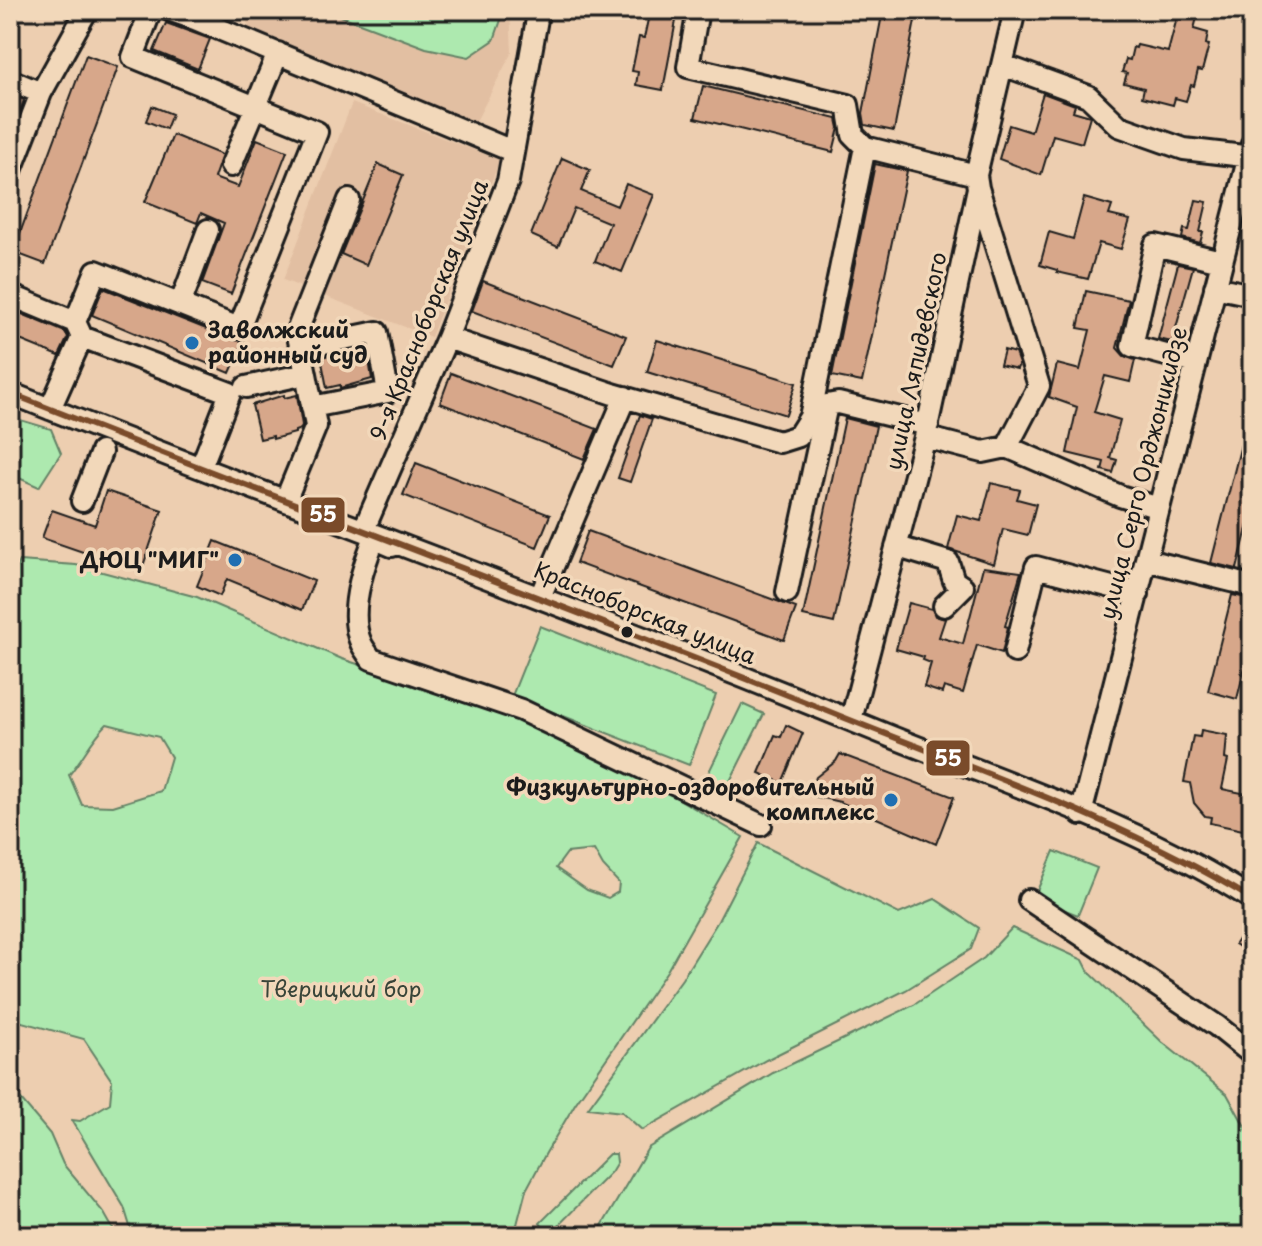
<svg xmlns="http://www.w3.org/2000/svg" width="1262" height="1246" font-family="'Playpen Sans',sans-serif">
<rect width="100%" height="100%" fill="#edceb0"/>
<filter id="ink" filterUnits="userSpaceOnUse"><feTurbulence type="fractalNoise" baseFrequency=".0125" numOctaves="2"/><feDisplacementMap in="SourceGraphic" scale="16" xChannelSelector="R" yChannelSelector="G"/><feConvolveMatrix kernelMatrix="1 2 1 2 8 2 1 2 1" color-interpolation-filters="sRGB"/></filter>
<g filter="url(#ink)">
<path fill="#e2bfa2" d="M242 10H510L512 52 472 129 255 42Z
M352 103 500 160 431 337 283 280Z"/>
<path fill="#ade9af" stroke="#648266" stroke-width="2" fill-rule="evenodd" d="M325 10H504V11L494 40 469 57 426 48Z
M10 417 51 429 61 453 39 487 10 474Z
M19 561 76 565 197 597 342 659 562 730 743 837 667 971 575 1104 546 1153 526 1190 514 1236H133L124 1207 72 1120 80 1121 110 1103 112 1081 84 1039 18 1021 10 1007V581ZM107 724 159 737 171 757 161 791 113 806 82 805 69 775C83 758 91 740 107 724ZM594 850 603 866 619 883 618 892 608 898 587 890 556 868 567 853Z
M540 626 716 695 689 765 512 696Z
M742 704 764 714 725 791 702 786Z
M758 843 899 914 935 899 979 928 971 949 906 990 766 1060 642 1130 622 1112 588 1108 682 979 718 921Z
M1054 851 1097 868 1078 915 1034 898Z
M1012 928 1083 960 1089 972 1162 1042 1227 1094 1252 1139V1236H596L648 1148 773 1073 914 1005 984 958Z
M10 1087 50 1134 63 1164 104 1213 117 1236H10Z
M609 1154H616L617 1162 611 1172 549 1235 540 1223Z"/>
<path fill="#d7a78a" stroke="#1c1c1c" stroke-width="2" d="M650 10H678L663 90 636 85 638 72 632 71 639 37 644 38Z
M883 10H917L894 131 865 125 863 113Z
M1179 10H1199L1194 29 1208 33 1206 44 1209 45 1202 71 1198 70 1194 86 1191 85 1186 101 1175 98 1173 105 1142 97 1144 88 1124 83 1127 73 1122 72 1126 59 1130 60 1133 47 1136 48 1137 45 1168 52Z
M166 23 210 39 198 69 154 51Z
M86 55 118 67 45 264 13 252Z
M703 86 837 119 839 128 833 152 695 118Z
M1043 93 1075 105 1073 111 1090 116 1082 143 1053 135 1041 175 999 159 1009 125 1031 132Z
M10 94 24 100 10 137Z
M152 106 172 114 166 129 146 121Z
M173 135 222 155 214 178 238 187 257 139 287 151 231 294 202 283 224 223 201 213 197 223 145 202Z
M562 158 590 170 581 191 617 206 626 184 654 195 622 272 595 261 610 223 574 208 558 247 531 235Z
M378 164 403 175 366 265 341 254Z
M875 164 907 171 862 382 832 376Z
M1084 198 1112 206 1109 215 1130 220 1121 249 1099 243 1088 279 1057 272V270L1040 265 1049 232 1073 239Z
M1196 200 1207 202 1200 232H1203L1200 243 1182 238 1184 229 1189 230Z
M1178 264 1193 267 1172 342 1158 339Z
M483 281 626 336 614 365 472 311Z
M103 288 234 340 244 341 230 373 92 315Z
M1086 291 1129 300 1117 348 1124 356 1135 360 1130 382 1105 376 1094 412 1120 420 1110 458 1117 460 1113 473 1102 470 1104 462 1067 453 1077 407 1049 397 1057 364 1080 370 1090 330 1078 328Z
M10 309 65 332 68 337 59 356 10 336Z
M657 340 796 383 786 415 647 372Z
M367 347 372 379 340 388V385L327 388 321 357Z
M1004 350 1015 353 1019 364 1017 369 1000 365Z
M451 373 597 429 584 459 440 403Z
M284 395V398L297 395 302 425 301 429 295 431V433L273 439V436L260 439 252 405Z
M640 415 652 419 630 482 618 478Z
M1248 417H1252V508L1237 569 1211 563Z
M845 418 876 426 834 623 803 616Z
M416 463 550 515 537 547 403 495Z
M991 483 1020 490 1017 499 1036 504 1028 535 1003 529 994 564 948 549 957 515 981 521Z
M106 491 162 510 141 572 42 538 52 510 95 525Z
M588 531 796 608 784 640 576 563Z
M215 541 314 581 302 610 227 579 220 596 197 586Z
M983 567 1021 572 1005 626 1008 627 1002 653 977 645 963 693 944 687 942 693 924 687 931 663 923 660 924 657 896 649 909 603 932 609 935 616 945 619 939 637 963 644Z
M1232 595 1252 599V638L1237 699 1208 691Z
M786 725 803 733 782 783 759 773 775 735 781 737Z
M1201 730 1227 735 1225 759 1228 760 1222 789 1247 794V797L1252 798V832L1210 823 1211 817 1205 816 1194 803 1190 783 1184 782 1193 736 1200 737Z
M840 754 954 797 936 844 840 802 809 795 816 777 836 761Z
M1244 930 1252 935V955L1235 944Z"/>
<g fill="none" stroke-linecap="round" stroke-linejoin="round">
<defs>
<path id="minor" d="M169 10 195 19 198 10
M698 10 688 67 848 105 853 135 865 147 976 175
M195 19 512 151
M1003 65 1088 96 1119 126 1184 149 1252 157
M10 80 41 93
M231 166 278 53
M10 173 41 93 87 10
M978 188 1039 386 1007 447
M1215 287 1252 295
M10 295 75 322
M180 305 208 230
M82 337 230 393 201 467
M447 338 613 394 779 442 798 436 810 417 827 405 838 403 928 425
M300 348 377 332 388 392 312 407
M1196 363 1132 346 1155 245 1221 261
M246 387 306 374 297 331 349 200
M10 393C298 509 590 613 877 731 1002 782 1139 825 1252 899
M50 409 82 337 75 322 96 271 239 328 317 132 133 57 151 10
M810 417 865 147
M925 437 983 452 1007 447 1120 496 1159 508
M286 499 316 426 306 374
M82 501 101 452
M364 529 447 338 508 181 537 19 536 10
M392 546 378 540 373 542C362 570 348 614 361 643 363 648 368 654 371 659L521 710 761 825
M898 547 948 562 954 581 963 587 944 606
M1146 560 1252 586
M787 592 827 405
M540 597 625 397
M1015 652 1036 567 1138 594
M851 720 925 437 978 188 976 175 1015 10
M1081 814 1252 144
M1029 900 1217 1026 1252 1054"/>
</defs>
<use href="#minor" stroke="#1c1c1c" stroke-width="26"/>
<use href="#minor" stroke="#f2d8ba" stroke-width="20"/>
<defs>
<path id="bus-1" d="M10 393C286 503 565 605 840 716 980 772 1123 820 1252 899"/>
</defs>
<use href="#bus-1" stroke="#f2d8ba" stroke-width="12"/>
<use href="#bus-1" stroke="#7a4b2a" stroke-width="6"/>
</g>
</g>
<g fill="#1f6fb2" stroke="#f2d8ba" stroke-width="3">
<circle cx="192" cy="343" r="8"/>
<circle cx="235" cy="560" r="8"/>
<circle cx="891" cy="800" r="8"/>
</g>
<circle fill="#1c1c1c" stroke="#f2d8ba" stroke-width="3" cx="627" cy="632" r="7"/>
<g text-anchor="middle" stroke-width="7" stroke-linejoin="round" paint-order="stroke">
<g font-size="22" fill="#1c1c1c" stroke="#f2d8ba">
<text transform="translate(429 310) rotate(-68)" y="8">9-я Красноборская улица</text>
<text transform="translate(916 361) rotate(-78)" y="8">улица Ляпидевского</text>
<text transform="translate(1143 473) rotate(-76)" y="8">улица Серго Орджоникидзе</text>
<text transform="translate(645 613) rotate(22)" y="8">Красноборская улица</text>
</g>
<g font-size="22" font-weight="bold" fill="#1c1c1c" stroke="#f2d8ba" text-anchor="end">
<text x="208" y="338" text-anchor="start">Заволжский<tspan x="208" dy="25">районный суд</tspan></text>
<text x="219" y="568">ДЮЦ "МИГ"</text>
<text x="875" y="795">Физкультурно-оздоровительный<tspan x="875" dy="25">комплекс</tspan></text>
</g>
<g font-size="22" fill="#394539" stroke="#f2d8ba">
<text x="341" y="997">Тверицкий бор</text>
</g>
</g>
<g stroke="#f2d8ba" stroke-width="3">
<rect x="300" y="496" width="46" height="38" rx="8" fill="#7a4b2a"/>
<rect x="925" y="739" width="46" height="38" rx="8" fill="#7a4b2a"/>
</g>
<g font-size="22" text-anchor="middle" font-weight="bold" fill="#fff">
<text x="323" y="522">55</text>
<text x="948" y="766">55</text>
</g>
<rect width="1262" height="1246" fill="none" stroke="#f2d8ba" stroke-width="40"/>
<rect x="20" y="20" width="1222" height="1206" fill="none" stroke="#1c1c1c" stroke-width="3" filter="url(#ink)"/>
</svg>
